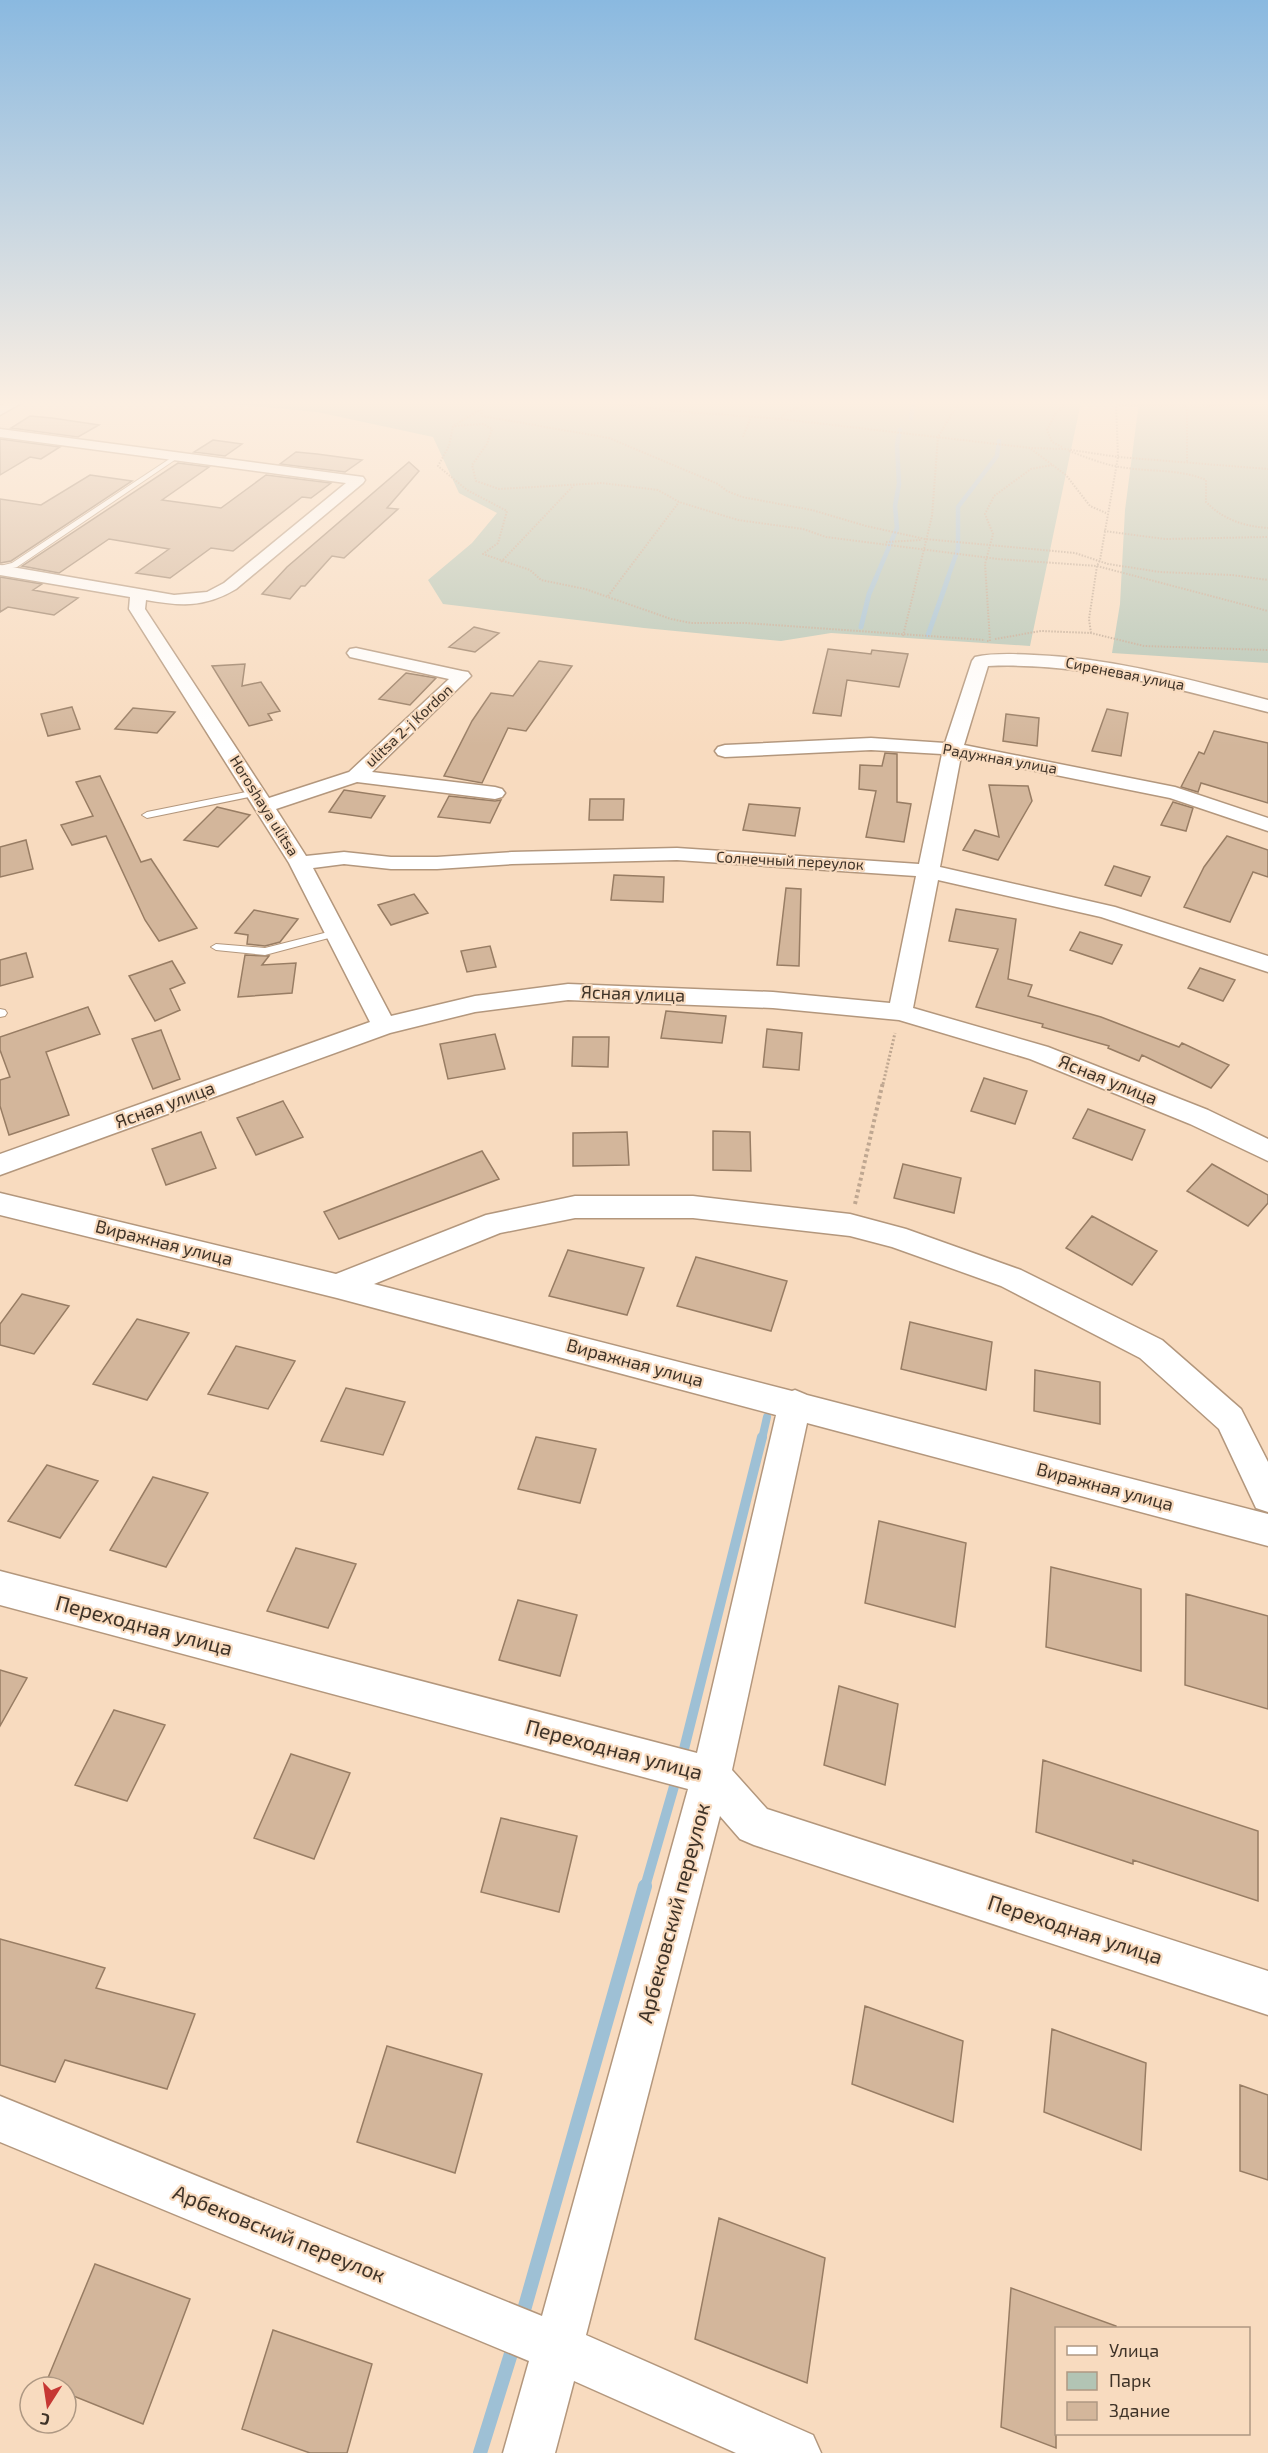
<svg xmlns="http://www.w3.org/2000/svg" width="1268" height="2453" font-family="'Exo 2',sans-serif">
<rect width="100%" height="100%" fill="#f8dbbf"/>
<path fill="#b2c4b4" d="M210 402H1081L1030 646 831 633 781 641 644 628 443 604 428 580 472 543 497 513 459 493 433 437 317 412Z
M1139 402H1268V663L1112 653 1120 604 1125 510Z"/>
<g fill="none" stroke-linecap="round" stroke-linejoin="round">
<path stroke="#9ec0d5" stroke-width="4.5" d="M911 418 914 402
M875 580 897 528 895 506 899 484 897 445 900 430
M947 580 958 549V507L997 456 999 441"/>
<path stroke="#9ec0d5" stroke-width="5" d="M861 627 869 594 876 578
M928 635 948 578"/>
<path stroke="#9ec0d5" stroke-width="8" d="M762 1439 767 1417"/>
<path stroke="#9ec0d5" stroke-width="10" d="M681 1761 762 1437
M645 1887 677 1776"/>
<path stroke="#9ec0d5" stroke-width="14" d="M522 2317 645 1886
M480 2453 514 2344"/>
</g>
<path fill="#d3b69b" stroke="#987d64" stroke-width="1.5" d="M30 416 52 418 99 425 78 437 11 428Z
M0 439 60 447 41 459 30 457 0 475Z
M213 440 242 444 225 456 194 452Z
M296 452 317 454 362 460 345 472 280 464Z
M409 462 419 471 387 508 398 509 344 558 332 556 305 586H301L290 599 262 594 287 567Z
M178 463 209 467 162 500 221 508 266 475 331 483 311 498 302 497 233 551 211 548 170 578 136 573 169 549 109 539 59 573 22 566Z
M90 475 132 481 11 561 0 563V499L41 505Z
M0 577 42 584 33 590 78 598 54 615 8 607 0 612Z
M474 627 499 633 475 652 449 647Z
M828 649 871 654 872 650 908 654 899 687 847 680 841 716 813 713Z
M539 661 572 666 526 731 508 728 482 783 444 776 472 721 491 693 513 696Z
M245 664 242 686 261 682 280 711 268 714 272 720 249 726 212 666Z
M406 673 436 678 410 705 379 699Z
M72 707 80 729 48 736 41 714Z
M133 708 175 712 157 733 115 729Z
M1107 709 1128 713 1121 756 1092 751Z
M1006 714 1039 718 1037 746 1003 741Z
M1214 731 1268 743V803L1201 783 1198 792 1181 787 1199 752 1204 754Z
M885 753 897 754V802L911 804 904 842 866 837 876 791 859 789 860 765 882 766Z
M100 776 141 862 151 859 197 928 159 941 145 920 106 836 72 845 61 825 93 816 76 782Z
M989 785 1028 786 1032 801 998 860 963 850 975 830 999 837Z
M344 790 385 796 371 818 329 812Z
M449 796 495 801 501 800 490 823 438 817Z
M590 799H624L623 820H589Z
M1173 802 1193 808 1186 831 1161 825Z
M749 804 800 808 795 836 743 830Z
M217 807 250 815 218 847 184 840Z
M1227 836 1268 850V877L1253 872 1230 922 1184 907 1204 867Z
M26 840 33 869 0 877V847Z
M1114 866 1150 877 1141 896 1105 885Z
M614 875 664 877 663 902 611 900Z
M786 888 801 889 799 966 777 965Z
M414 894 428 913 391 925 378 905Z
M956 909 1016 919 1008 979 1032 985 1028 996 1101 1017 1179 1047 1182 1043 1229 1065 1211 1088 1142 1055 1139 1061 1108 1048 1109 1046 1042 1027 1043 1024 976 1007 998 949 949 941Z
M254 910 298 919 280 942 265 946 247 944 248 935 235 933Z
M1080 932 1122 945 1112 964 1070 950Z
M490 946 496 967 467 972 461 951Z
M26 953 33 977 0 986V960Z
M245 955 269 956 262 965 296 963 292 993 238 997Z
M172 961 185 983 170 989 180 1010 155 1021 129 976Z
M1200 968 1235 980 1223 1001 1188 988Z
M88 1007 100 1034 46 1052 69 1115 9 1135 0 1106V1080L10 1077 0 1050V1037Z
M666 1011 726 1016 722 1043 661 1038Z
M767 1029 802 1033 799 1070 763 1067Z
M161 1030 180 1079 153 1089 132 1039Z
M495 1034 505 1069 448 1079 440 1044Z
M573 1037H609L608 1067 572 1066Z
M984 1078 1027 1091 1015 1124 971 1111Z
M283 1101 303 1137 256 1155 237 1118Z
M1088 1109 1145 1130 1132 1160 1073 1138Z
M713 1131 750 1132 751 1171 713 1170Z
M201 1132 216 1168 166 1185 152 1149Z
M627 1132 629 1165 573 1166V1133Z
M482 1151 499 1179 339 1239 324 1212Z
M903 1164 961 1178 954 1213 894 1198Z
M1212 1164 1268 1195V1203L1248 1226 1187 1191Z
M1092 1216 1157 1251 1132 1285 1066 1248Z
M568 1250 644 1268 627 1315 549 1296Z
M696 1257 787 1281 771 1331 677 1306Z
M22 1294 69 1306 34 1354 0 1345V1324Z
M137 1319 189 1333 147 1400 93 1384Z
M910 1322 992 1342 986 1390 901 1369Z
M236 1346 295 1361 268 1409 208 1394Z
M1035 1370 1100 1382V1424L1034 1411Z
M346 1388 405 1402 383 1455 321 1441Z
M536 1437 596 1449 580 1503 518 1489Z
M47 1465 98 1481 60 1538 8 1521Z
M153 1477 208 1493 166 1567 110 1550Z
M879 1521 966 1543 955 1627 865 1603Z
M296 1548 356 1564 328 1628 267 1611Z
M1051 1567 1141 1589V1671L1046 1647Z
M1186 1594 1268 1616V1709L1185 1685Z
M518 1600 577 1615 560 1676 499 1660Z
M0 1670 27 1678 0 1726Z
M839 1686 898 1704 885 1785 824 1765Z
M114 1710 165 1725 127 1801 75 1785Z
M291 1754 350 1773 314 1859 254 1838Z
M1043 1760 1258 1831V1901L1133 1860V1864L1036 1832Z
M501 1818 577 1836 559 1912 481 1892Z
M0 1939 105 1968 96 1988 195 2014 167 2089 65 2060 55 2082 0 2065Z
M865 2006 963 2041 953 2122 852 2084Z
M1052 2029 1146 2063 1141 2150 1044 2112Z
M387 2046 482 2074 455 2173 357 2142Z
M1240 2085 1268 2095V2180L1240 2171Z
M719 2218 825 2258 807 2383 695 2339Z
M95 2264 190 2299 143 2424 66 2393V2387L45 2385Z
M1011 2288 1116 2326V2328H1056V2448L1001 2427Z
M273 2330 372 2364 347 2453H310L242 2429Z"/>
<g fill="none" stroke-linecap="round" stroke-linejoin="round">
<defs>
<path id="service" d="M177 454 179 457 17 567 0 570V566L12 563Z
M256 790 261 793 259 795 147 818 142 815 147 812Z
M336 930 341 933 340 935 265 955 216 950 211 947 216 944 265 948Z
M0 1009 5 1010 7 1013 5 1016 0 1017Z"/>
<path id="minor" d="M7 402H23L0 415V406Z
M0 429 363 477 365 480 363 483 236 589C204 608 181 606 146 600L145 609 269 798 349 772 449 679 350 657 347 653 350 649 356 648 462 671 468 672 471 676 372 772 495 787 502 789 505 793 502 797 495 799 357 782 276 809 306 856 344 852 391 857H437L512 852 677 848 919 864 942 754 871 750 725 757 718 755 715 751 718 747 725 745 871 738 945 743 972 661 975 657C993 653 1015 654 1034 655 1114 658 1191 680 1268 700V712C1175 688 1085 662 988 666L964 745 1175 787 1268 818V831L1170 798 961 756 940 867 1115 907 1268 956V972L1101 917 938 880 913 1008 1048 1047 1208 1110 1268 1139V1161L1190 1124 1030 1059 899 1020 773 1008 568 1000 475 1012 390 1033 0 1175V1154L370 1022 289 863 129 609 130 597 0 575V565L174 595 207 592 224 583 346 483 0 437ZM677 860 916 876 890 1003 773 992 568 984 475 996 391 1016 313 868 344 864 391 869H437L512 864Z
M0 1193 336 1274 486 1215 575 1196H693L850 1214 906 1229 1021 1270 1162 1340 1241 1409 1268 1462V1512L1256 1508 1219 1429 1140 1358 1001 1286 892 1247 850 1236 693 1218H575L500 1233 374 1284 792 1391 795 1390 807 1395 1268 1514V1546L807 1423 732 1770 767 1809 1268 1971V2015L754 1845 740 1839 720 1816 586 2335 813 2435 821 2453H736L574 2381 555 2453H503L529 2361 0 2142V2096L542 2316 688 1789 0 1605V1571L697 1753 776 1415 337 1298 0 1215Z"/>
</defs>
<use href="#service" stroke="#b3977d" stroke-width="2"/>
<use href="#minor" stroke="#b3977d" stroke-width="3"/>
<path stroke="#bfa791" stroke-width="2" stroke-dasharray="1.5 1.5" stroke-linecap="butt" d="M486 402 481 409 482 416 609 438 718 484 727 491 742 497 812 510 866 526 925 539 1075 553 1108 564 1160 572 1232 575 1268 580
M599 402 674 411 781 419 1031 448 1065 449 1118 457 1268 469
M1116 405 1202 407 1247 402
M1187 406V462
M481 409 453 426 449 446 438 466 467 490 507 511 498 543 483 554 530 570 541 580 585 589 671 619 691 623H746L985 640
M781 418 785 413 813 402
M455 426 483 424 492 429 487 444 472 465 476 481 499 489 602 483 658 490 679 502 738 520 803 529 826 537 998 559 1097 566 1268 611
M743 437 751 417
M1062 447 1052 442 1047 430 1055 414 1067 402
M1031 449 1066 475 1090 506 1106 513
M1069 451C1088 458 1107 466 1127 468 1154 472 1180 469 1206 480V502C1224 520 1243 526 1268 528
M1104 531 1165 539 1268 537
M886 542 921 540
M501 562 575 484
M608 596 679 502
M1091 633 1089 619 1097 566 1100 560 1118 457 1116 402
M903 636 932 516 938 437 959 402
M995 639 1041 631 1091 633 1144 646 1268 650
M987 641H990L985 564 993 534 985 514 994 496 1031 469 1052 465"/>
<path stroke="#bfa791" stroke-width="3" stroke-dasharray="2 2" stroke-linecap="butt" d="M883 1084 895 1033"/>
<path stroke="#bfa791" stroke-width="4" stroke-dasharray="3 3" stroke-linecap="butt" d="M855 1204 883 1082"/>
<use href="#service" fill="#fff" fill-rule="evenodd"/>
<use href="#minor" fill="#fff" fill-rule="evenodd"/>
</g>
<linearGradient id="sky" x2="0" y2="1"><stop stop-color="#8ab9e0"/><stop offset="0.54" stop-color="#fcefe2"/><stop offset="1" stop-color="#fcefe2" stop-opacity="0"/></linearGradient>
<rect width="1268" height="746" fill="url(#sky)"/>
<g text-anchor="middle" stroke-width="4.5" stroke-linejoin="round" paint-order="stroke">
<g font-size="15" fill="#3f3328" stroke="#f8dbbf">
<text transform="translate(1125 674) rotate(11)" y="5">Сиреневая улица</text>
<text transform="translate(409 726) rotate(-43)" y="5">ulitsa 2-j Kordon</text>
<text transform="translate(1000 759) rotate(10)" y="5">Радужная улица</text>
<text transform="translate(264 806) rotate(58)" y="5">Horoshaya ulitsa</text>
<text transform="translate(790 861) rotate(3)" y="5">Солнечный переулок</text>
</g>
<g font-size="18" fill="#3f3328" stroke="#f8dbbf">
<text transform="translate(633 994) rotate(2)" y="6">Ясная улица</text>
<text transform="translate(1108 1080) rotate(22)" y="6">Ясная улица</text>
<text transform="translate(165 1105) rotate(-20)" y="6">Ясная улица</text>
<text transform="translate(164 1243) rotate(14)" y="6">Виражная улица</text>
<text transform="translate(635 1363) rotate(15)" y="6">Виражная улица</text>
<text transform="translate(1105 1487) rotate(15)" y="6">Виражная улица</text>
</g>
<g font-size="21" fill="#3f3328" stroke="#f8dbbf">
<text transform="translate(144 1626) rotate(15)" y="7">Переходная улица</text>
<text transform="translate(614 1750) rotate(15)" y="7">Переходная улица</text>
<text transform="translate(674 1913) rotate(-75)" y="7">Арбековский переулок</text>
<text transform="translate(1075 1930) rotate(18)" y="7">Переходная улица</text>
<text transform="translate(279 2234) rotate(22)" y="7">Арбековский переулок</text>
</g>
</g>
<rect x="1055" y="2327" width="195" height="108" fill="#f8dbbf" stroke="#ae9883" stroke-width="1.5"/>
<rect x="1067" y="2346" width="30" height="9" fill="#ffffff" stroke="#ae9883" stroke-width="1.5"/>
<text x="1109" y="2357" font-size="18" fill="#3f3328">Улица</text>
<rect x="1067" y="2372" width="30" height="18" fill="#b2c4b4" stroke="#ae9883" stroke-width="1.5"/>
<text x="1109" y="2387" font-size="18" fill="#3f3328">Парк</text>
<rect x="1067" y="2402" width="30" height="18" fill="#d3b69b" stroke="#ae9883" stroke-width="1.5"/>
<text x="1109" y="2417" font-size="18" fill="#3f3328">Здание</text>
<g transform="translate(48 2405) rotate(192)"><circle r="28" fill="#f8dbbf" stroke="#ae9883" stroke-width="1.5"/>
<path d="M0-4.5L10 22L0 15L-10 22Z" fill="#c63834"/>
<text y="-9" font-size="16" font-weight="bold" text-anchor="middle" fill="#3f3328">С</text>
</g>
</svg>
